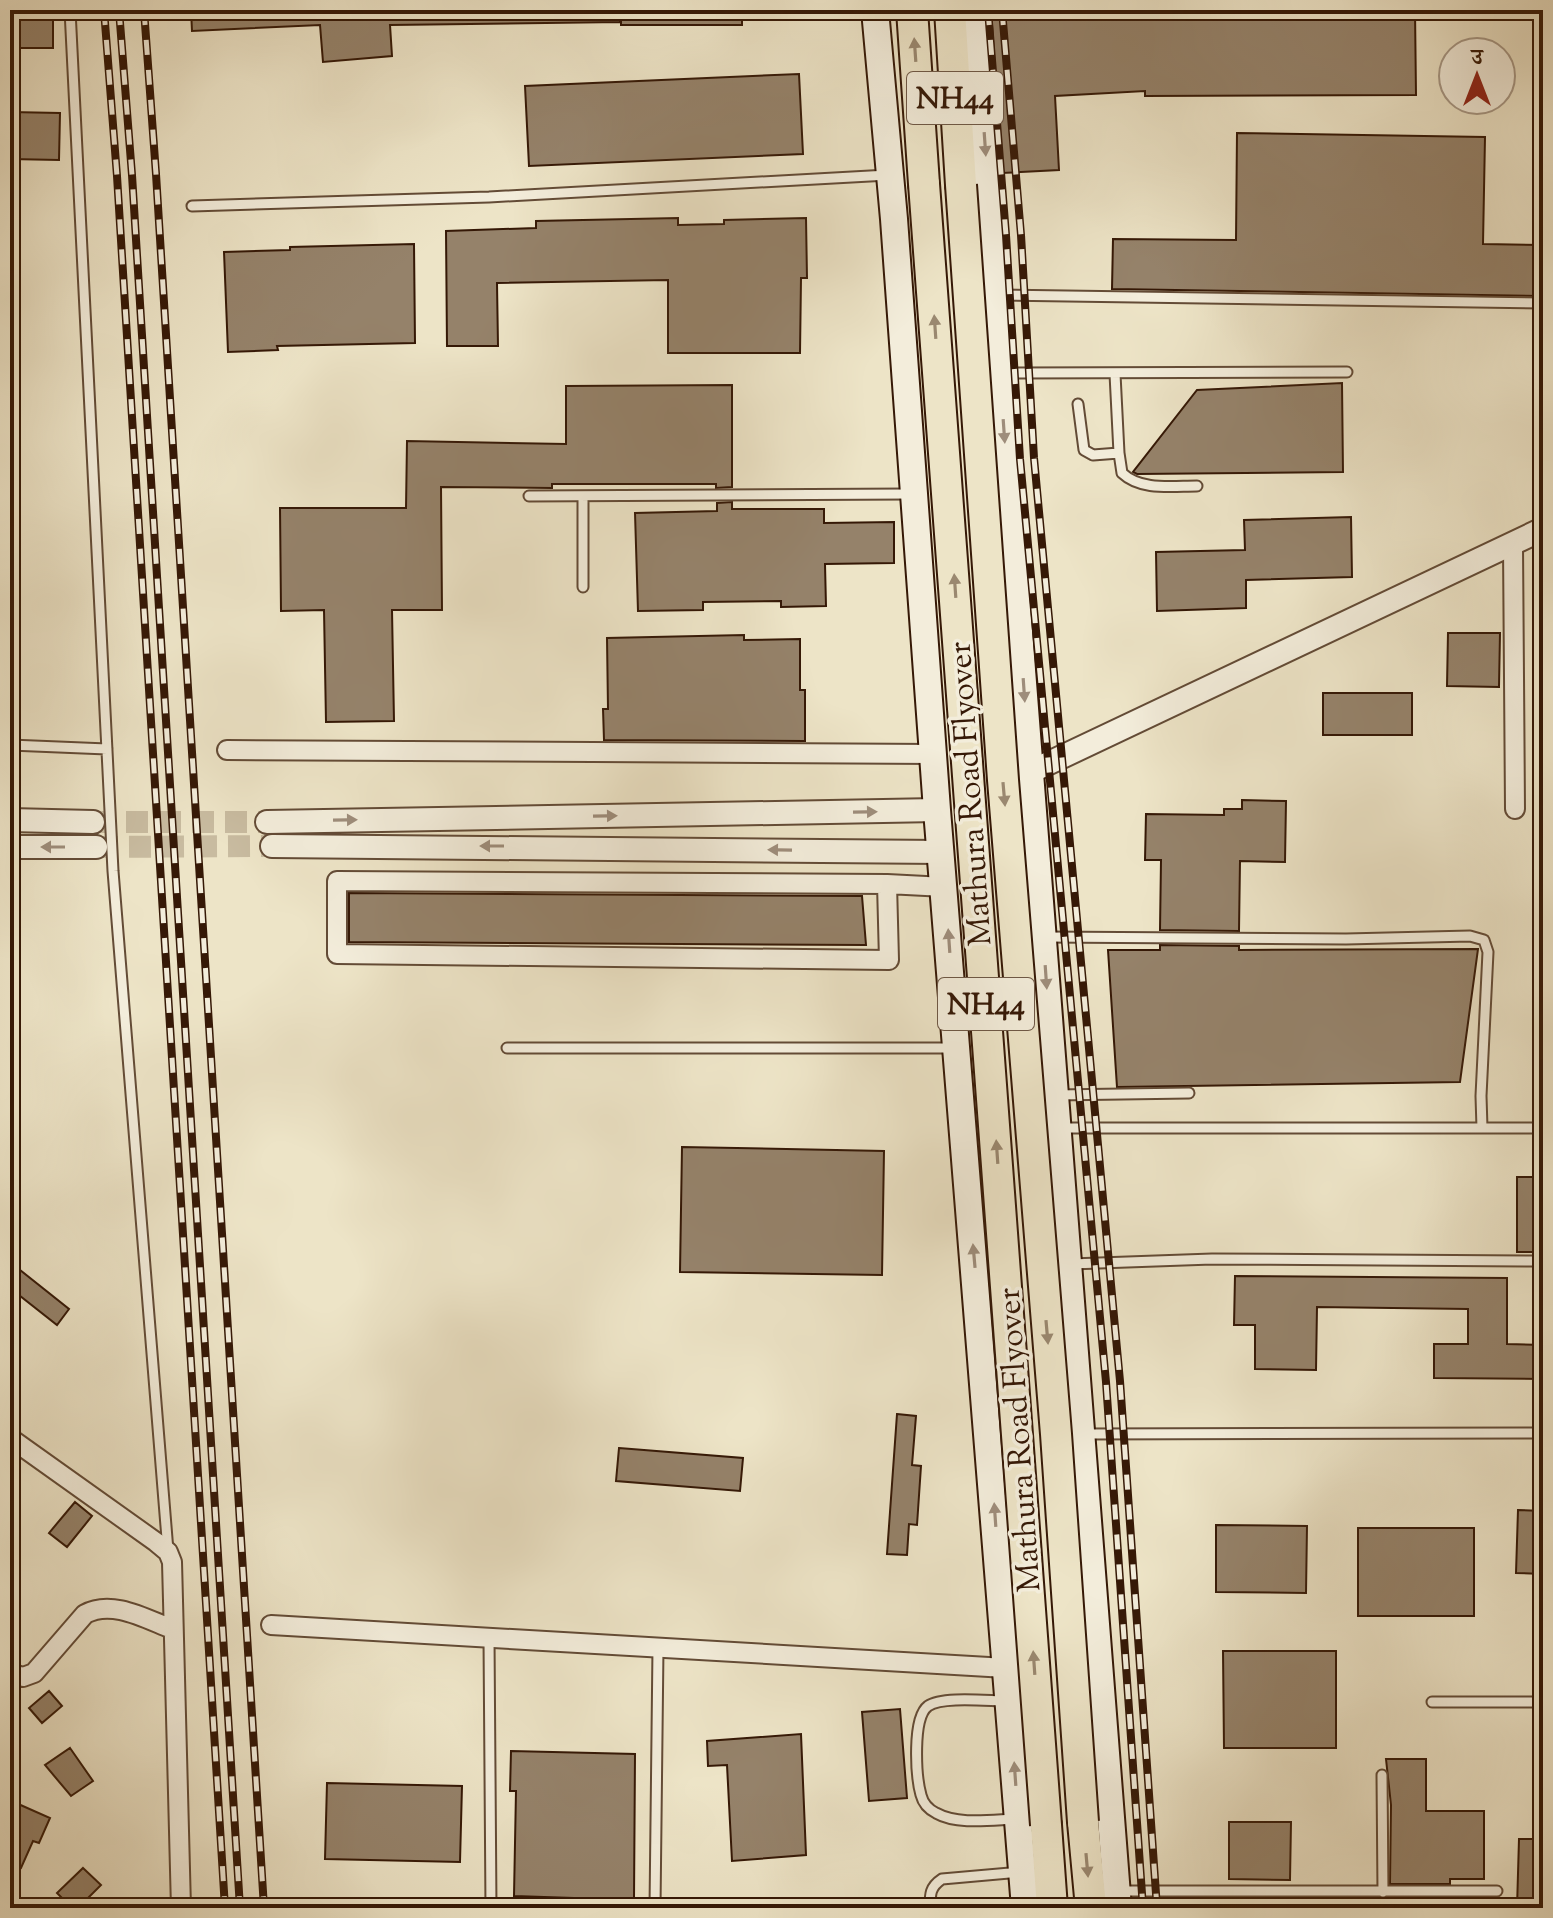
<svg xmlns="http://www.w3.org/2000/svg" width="1553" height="1918" font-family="'Sorts Mill Goudy','Noto Serif Devanagari',serif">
<rect width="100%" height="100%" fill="#ede4c7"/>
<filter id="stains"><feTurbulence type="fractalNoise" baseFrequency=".0025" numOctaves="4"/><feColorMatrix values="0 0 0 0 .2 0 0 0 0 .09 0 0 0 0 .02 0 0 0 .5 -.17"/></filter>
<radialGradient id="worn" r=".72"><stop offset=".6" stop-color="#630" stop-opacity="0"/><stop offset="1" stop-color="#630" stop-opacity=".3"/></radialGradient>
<path fill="#95826a" stroke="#351806" stroke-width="2" d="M10 10H53V48H10Z
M191 10H620V22L390 25 392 56 323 62 320 25 192 31Z
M621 10H742V25H621Z
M991 10H1415L1416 95 1145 96V91L1055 96 1059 170 1002 173Z
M799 74 803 154 529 166 525 86Z
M10 112 60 113 59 160 10 159Z
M1237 133 1485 137 1483 244 1543 245V296L1112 289 1113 239 1236 240Z
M678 218V225L724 224V220L806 218 807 278H801L800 353H668V280L497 283 498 346H447L446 231 536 228V221Z
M414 244 415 343 277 346 278 350 228 352 224 252 290 250V247Z
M1342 383 1343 472 1137 474 1133 472 1197 390Z
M732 385V487L716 488V484H552V488L441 487 442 610H392L394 721 326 722 324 610 281 611 280 508H406L407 441 566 444V386Z
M732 502V509H824V523L894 522V563L825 564 826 606 781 607V601L703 602V610L638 611 635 513 717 511V503Z
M1351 517 1352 577 1246 580V608L1157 611 1156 552 1245 550 1244 520Z
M1448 633H1500L1499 687 1447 686Z
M744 635V640L800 639V690H805V741L604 740 603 709H608L607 638Z
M1323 693H1412V735H1323Z
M1242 800 1286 801 1285 862 1240 861 1239 931 1160 930 1161 860H1145L1146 814 1224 815V809H1242Z
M349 893 862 896 866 945 349 942Z
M1160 945 1239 946V950L1478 949 1460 1082 1117 1087 1108 950H1160Z
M682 1147 884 1151 882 1275 680 1272Z
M1517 1177H1543V1252H1517Z
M10 1262 69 1309 57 1325 10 1288Z
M1235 1276 1507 1278V1344L1543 1345V1379L1434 1378V1344H1468V1309L1317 1307 1316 1370 1255 1369V1325H1234Z
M897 1414 916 1416 912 1465 921 1466 917 1525 909 1524 907 1555 887 1554Z
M619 1448 743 1458 740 1491 616 1481Z
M75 1502 92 1516 67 1547 49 1533Z
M1518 1510 1543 1511V1574L1516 1573Z
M1216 1525 1307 1526 1306 1593 1216 1592Z
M1358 1528H1474V1616H1358Z
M1223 1651H1336V1748H1224Z
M49 1691 62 1706 42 1723 29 1708Z
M900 1709 907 1798 869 1801 862 1712Z
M801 1734 806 1855 732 1861 727 1765 708 1766 707 1741Z
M70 1748 93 1781 71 1796 45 1765Z
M511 1751 635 1754 634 1900 514 1896 516 1791H510Z
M1386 1759H1426V1811H1484V1879H1450V1884H1390L1391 1805Z
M327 1783 462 1786 460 1862 325 1859Z
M16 1803 50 1818 39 1843 33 1841 21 1868 10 1863V1847L16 1833 10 1830V1817Z
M1229 1822H1291L1290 1880 1229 1879Z
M1519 1839H1543V1908H1517Z
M83 1868 101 1885 78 1908H72L57 1893Z
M1389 1898H1449V1908H1389Z"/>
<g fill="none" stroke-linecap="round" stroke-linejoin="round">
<path stroke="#c8bba0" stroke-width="22" stroke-dasharray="22 11" stroke-linecap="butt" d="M93 822H267
M96 847 272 846"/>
<defs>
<path id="service" d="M70 10 113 871 168 1551
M192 206 489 197 888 175
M995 295 1543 303
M1003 373 1347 372
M1078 404 1084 450 1093 455 1119 453 1115 374
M1119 453 1122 473C1141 491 1172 486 1197 486
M529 496 910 494
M583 496V587
M10 745 107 749
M1044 937 1346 939 1470 936 1484 940 1488 952 1481 1096 1482 1128
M507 1048H954
M1056 1095 1189 1093
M1060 1128H1543
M1071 1264 1212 1259 1543 1261
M1084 1434 1543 1433
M489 1638 491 1908
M1007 1701C988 1701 942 1696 928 1706 912 1718 916 1777 921 1795 923 1803 928 1809 936 1813 957 1825 991 1820 1015 1819
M1432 1702H1543
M1382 1775 1383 1892
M1121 1891H1497
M655 1908 658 1648
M930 1908C930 1894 930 1887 942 1879L1020 1872"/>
<path id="minor" d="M1513 546 1515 809
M227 750 935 754
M887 884 337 881V954L889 960 887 884 945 887
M10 1438 156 1542 168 1552 172 1562 181 1908
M271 1625 1006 1668
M10 1673 23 1677 34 1673 85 1614C112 1599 146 1619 172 1629"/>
<path id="tertiary" d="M1030 772 1543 529
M10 820 93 822
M267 822 937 810
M272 846 942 852
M10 847H96"/>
<path id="secondary" d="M875 10 894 219 937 810 1025 1908
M975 10 999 373 1118 1908"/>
<path id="trunk" d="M912 10 924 184
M950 10 961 185
M1083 1822 1091 1908
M1046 1825 1052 1908"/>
</defs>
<use href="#service" stroke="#634b36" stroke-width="13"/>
<use href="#minor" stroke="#634b36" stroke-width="22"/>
<use href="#tertiary" stroke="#634b36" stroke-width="26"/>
<use href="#secondary" stroke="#351806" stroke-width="30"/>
<use href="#trunk" stroke="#351806" stroke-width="34"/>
<use href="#service" stroke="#f3eddb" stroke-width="9"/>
<use href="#minor" stroke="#f3eddb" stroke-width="18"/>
<use href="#tertiary" stroke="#f3eddb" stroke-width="22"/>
<use href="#secondary" stroke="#f3eddb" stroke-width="26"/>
<use href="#trunk" stroke="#ede4c7" stroke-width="30"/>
<defs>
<path id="rail" d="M104 10 117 176 225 1908
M119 10 132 175 240 1908
M144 10 156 174 264 1908
M988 10 1006 235 1020 459 1106 1382 1143 1908
M1002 10 1021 235 1034 458 1120 1381 1157 1908"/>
</defs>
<use href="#rail" stroke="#351806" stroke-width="8"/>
<use href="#rail" stroke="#f3eddb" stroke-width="5" stroke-dasharray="15" stroke-linecap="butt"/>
<defs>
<path id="trunk-bridge" d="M924 184 1046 1825
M961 185 1003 780 1056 1434 1083 1822"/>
</defs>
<use href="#trunk-bridge" stroke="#351806" stroke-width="34" stroke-linecap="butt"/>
<use href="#trunk-bridge" stroke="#ede4c7" stroke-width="30"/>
</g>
<defs><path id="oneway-solid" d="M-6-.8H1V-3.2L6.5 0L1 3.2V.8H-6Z" transform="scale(2)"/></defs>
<g fill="#9a8870">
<use href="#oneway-solid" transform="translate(915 50) rotate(-94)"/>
<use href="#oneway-solid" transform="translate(935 327) rotate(-94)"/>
<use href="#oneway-solid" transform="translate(955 586) rotate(-94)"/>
<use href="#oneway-solid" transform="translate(1004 794) rotate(85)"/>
<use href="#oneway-solid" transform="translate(997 1152) rotate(-94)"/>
<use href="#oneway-solid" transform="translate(1047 1332) rotate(85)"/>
<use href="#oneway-solid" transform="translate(1034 1663) rotate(-94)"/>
<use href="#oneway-solid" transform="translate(1087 1865) rotate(85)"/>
</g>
<g fill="#9e8d7b">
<use href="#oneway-solid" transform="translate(985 144) rotate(86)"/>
<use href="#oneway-solid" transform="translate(1004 431) rotate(86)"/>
<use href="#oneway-solid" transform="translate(1024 690) rotate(86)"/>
<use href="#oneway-solid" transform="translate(865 812) rotate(-1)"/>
<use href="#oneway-solid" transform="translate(605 816) rotate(-1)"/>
<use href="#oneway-solid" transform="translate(345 820) rotate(-1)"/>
<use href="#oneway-solid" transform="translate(492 846) rotate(-180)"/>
<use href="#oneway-solid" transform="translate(53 847) rotate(-180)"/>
<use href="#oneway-solid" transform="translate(780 850) rotate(-179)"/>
<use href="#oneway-solid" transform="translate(949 941) rotate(-94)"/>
<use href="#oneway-solid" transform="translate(1046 977) rotate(86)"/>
<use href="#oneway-solid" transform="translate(974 1256) rotate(-95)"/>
<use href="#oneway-solid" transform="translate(995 1515) rotate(-94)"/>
<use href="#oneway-solid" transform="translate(1015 1774) rotate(-94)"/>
</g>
<g text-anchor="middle" stroke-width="7" stroke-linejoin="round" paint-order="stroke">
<g fill="#f3eddb" stroke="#6e5846" stroke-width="2">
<rect x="907" y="72" width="96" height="52" rx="6"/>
<rect x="938" y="978" width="96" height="52" rx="6"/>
</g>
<g font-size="30" font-weight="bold" fill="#351806">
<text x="955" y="108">NH44</text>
<text x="986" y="1014">NH44</text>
</g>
<g font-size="32" fill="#351806" stroke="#f3eddb">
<text transform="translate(969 794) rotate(-94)" y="11">Mathura Road Flyover</text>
<text transform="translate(1018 1440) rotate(-94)" y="11">Mathura Road Flyover</text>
</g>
</g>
<rect width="1553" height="1918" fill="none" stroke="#ede4c7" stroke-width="40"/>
<rect x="12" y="12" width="1529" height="1894" fill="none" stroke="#351806" stroke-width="4"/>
<rect x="20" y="20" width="1513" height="1878" fill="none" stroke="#351806" stroke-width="2"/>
<g transform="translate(1477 76)"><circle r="38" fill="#f3eddb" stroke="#a79886" stroke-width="2"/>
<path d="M0-6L14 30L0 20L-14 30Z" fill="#8f2418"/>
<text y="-12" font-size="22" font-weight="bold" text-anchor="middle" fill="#351806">उ</text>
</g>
<rect width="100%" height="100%" filter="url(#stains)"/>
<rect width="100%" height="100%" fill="url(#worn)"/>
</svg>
